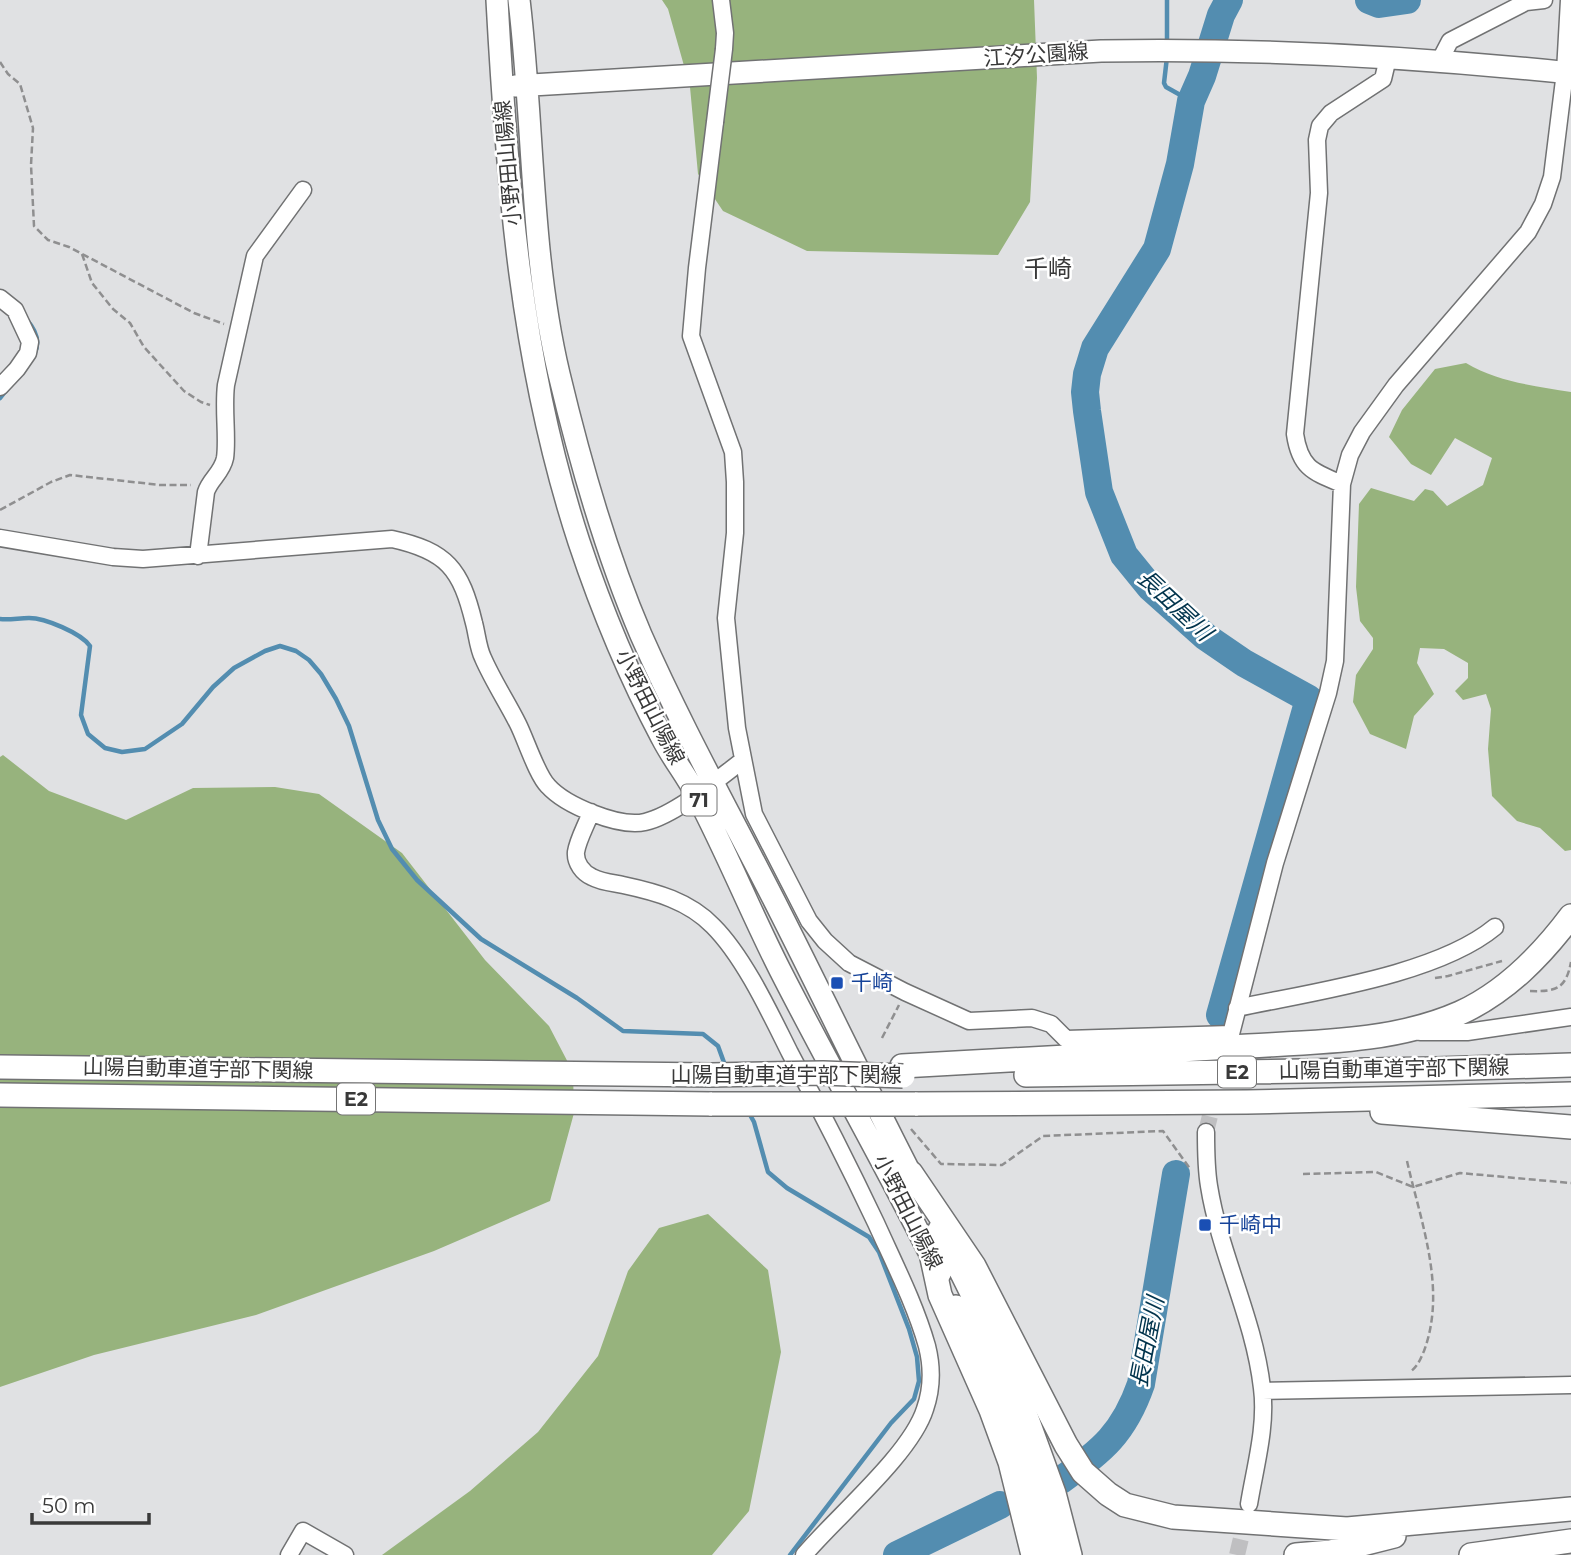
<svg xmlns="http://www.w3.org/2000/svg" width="1571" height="1555" font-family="Montserrat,'Noto Sans JP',sans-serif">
<rect width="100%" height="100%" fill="#e0e1e3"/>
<path fill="#97b37d" d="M662 0H1034L1037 78 1030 202 998 255 807 251 723 211 698 174 690 87 668 9Z
M1466 363C1498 382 1535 386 1571 392V850L1565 851 1540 828 1517 821 1492 796 1488 749 1491 709 1486 694 1463 700 1455 691 1468 678V663L1444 649 1420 648 1417 663 1434 694 1414 716 1406 749 1370 734 1353 702 1356 675 1373 649V638L1360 621 1356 587 1359 504 1371 488 1414 501 1425 489 1433 491 1447 506 1483 485 1492 458 1455 438 1431 475 1411 464 1389 437 1402 410 1435 369Z
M3 755 49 791 126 820 193 788 275 787 319 794 402 853 485 960 549 1026 573 1072 574 1113 550 1201 434 1251 256 1315 94 1355 0 1387V757Z
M708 1214 768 1270 781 1352 749 1511 712 1555H382L470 1491 538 1432 598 1356 628 1271 659 1228Z"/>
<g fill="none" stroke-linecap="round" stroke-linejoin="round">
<path stroke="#538db0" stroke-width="4.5" d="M1167 45V0
M1167 57 1164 83 1166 87 1191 101
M26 319C36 330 41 342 34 355
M0 398 7 389
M0 619C10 620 19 618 29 618 45 618 81 633 90 646L81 715 88 734 105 748 122 752 145 749 182 724 213 687 234 668 265 651 280 646 296 651 309 660 321 674 336 699 349 726 378 820 392 849 417 880 481 939 577 998 623 1031 703 1034 718 1046 726 1068
M749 1113 754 1122 768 1172 787 1188 869 1237 879 1252 909 1329 917 1357 919 1381 914 1399 891 1423 790 1555"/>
<path stroke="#538db0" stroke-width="28" d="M1369 0 1379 4 1407 0
M1220 1015 1309 699 1244 663 1206 637 1150 587 1124 555 1099 492 1087 411 1085 392 1087 374 1095 348 1157 249 1180 164 1191 101 1202 76 1221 15 1229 0
M1061 1480C1102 1451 1124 1433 1141 1384L1176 1174
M897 1555 1000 1505"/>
<path stroke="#bfbfc1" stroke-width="16" stroke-dasharray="16 8" stroke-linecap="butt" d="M1206 1132 1223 1063
M1237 1555 1247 1513"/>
<defs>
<path id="minor" d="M721 0 725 33 724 49
M1439 62 1450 41 1526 2 1544 0
M715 122 697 268 691 336 733 452 735 482V533L726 618 737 728 754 814 809 921 825 941 849 963 905 992 969 1021 1032 1018 1051 1024 1066 1039 1231 1034 1275 863 1328 693 1335 661 1342 484 1350 455 1362 432 1396 385 1528 232 1543 204 1552 177 1565 72 1569 0
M0 298 15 310 30 342 28 353 17 369 0 387
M1342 484C1313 472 1300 468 1295 434L1319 193 1317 140 1320 126 1331 113 1383 79 1388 58
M0 538 113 557 143 559 392 539C447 551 461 569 474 623 477 634 478 648 483 658 493 681 507 702 518 724 526 740 537 775 548 786 565 805 619 828 645 822 675 815 718 779 743 760
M198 556 206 492C210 479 222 473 225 458 228 438 223 409 226 385L255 256 303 190
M591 812C587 824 578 839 576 852 575 863 583 873 592 877 601 882 613 883 623 885 656 892 689 901 713 926 744 957 770 1013 790 1053 820 1109 849 1166 876 1223 894 1263 915 1304 927 1346 932 1366 932 1389 925 1409 911 1454 836 1517 804 1555
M1237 1008C1312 992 1437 975 1495 927
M1420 1032H1467L1571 1017
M1206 1132C1206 1150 1206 1168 1209 1186 1220 1255 1254 1318 1262 1388 1267 1426 1255 1467 1249 1504
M1263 1391 1571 1385
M289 1555 303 1531 345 1555"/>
<path id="major" d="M497 0C507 184 521 365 579 542 601 608 629 676 662 738 672 758 687 776 697 796 727 853 751 913 780 970 832 1072 889 1171 940 1274
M519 0C534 124 530 252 559 374 580 462 605 551 641 635 683 730 734 821 781 914 827 1005 871 1097 918 1188
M515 86 1101 51C1258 48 1415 57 1571 73
M939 1229 1014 1380 1055 1493 1071 1555
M956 1306C996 1386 1031 1467 1051 1555"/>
<path id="highway" d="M902 1066C1012 1060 1121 1054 1231 1047 1306 1042 1390 1044 1460 1013 1506 992 1541 956 1571 916
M0 1067 711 1075
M1026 1075 1435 1069 1571 1065
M0 1095 712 1104
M915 1104 1247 1102 1571 1094
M1382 1112 1571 1127
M911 1173 974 1266 1066 1445 1083 1472 1108 1494 1125 1505 1173 1517 1347 1529 1571 1509
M932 1258 940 1295 991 1410 1010 1462 1033 1555
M1296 1555 1331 1552 1394 1536
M1471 1555 1571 1541"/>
</defs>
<use href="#minor" stroke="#717273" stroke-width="19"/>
<use href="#major" stroke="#717273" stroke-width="24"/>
<use href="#highway" stroke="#717273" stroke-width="26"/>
<path stroke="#8f8f90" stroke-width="2.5" stroke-dasharray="7 3.5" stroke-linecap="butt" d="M0 62 8 74 20 84 33 128 31 165 34 226 48 240 69 247 194 313 224 324
M82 254 92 283 113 309 130 323 144 347 184 391 201 402 210 405
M0 510 51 482 70 475 160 485H191
M1435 978 1448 976 1502 961
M1530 991C1557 992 1566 988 1571 962
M882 1038 899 1005
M911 1129 941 1164 1002 1165 1043 1136 1163 1131 1191 1170
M1407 1161C1421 1223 1447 1289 1424 1351 1420 1360 1418 1366 1410 1372
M1303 1174 1376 1172 1413 1187 1460 1173 1571 1183"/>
<use href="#minor" stroke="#fff" stroke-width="16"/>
<use href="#major" stroke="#fff" stroke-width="21"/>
<use href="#highway" stroke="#fff" stroke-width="23"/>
<defs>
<path id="minor-bridge" d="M715 122 724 49"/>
<path id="highway-bridge" d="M711 1075 823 1073 903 1076
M712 1104H915"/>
</defs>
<use href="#minor-bridge" stroke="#717273" stroke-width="19" stroke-linecap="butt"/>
<use href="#highway-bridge" stroke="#717273" stroke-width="26" stroke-linecap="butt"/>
<use href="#minor-bridge" stroke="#fff" stroke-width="16"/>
<use href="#highway-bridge" stroke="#fff" stroke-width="23"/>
</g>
<g fill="#1a4fb4" stroke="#fff" stroke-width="2.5">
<rect x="830" y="976" width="14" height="14" rx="3.5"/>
<rect x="1198" y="1218" width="14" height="14" rx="3.5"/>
</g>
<g text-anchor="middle" stroke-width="5" stroke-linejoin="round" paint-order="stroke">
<g fill="#fff" stroke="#747474" stroke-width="2">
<rect x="681.5" y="784.5" width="35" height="31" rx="5"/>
<rect x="1218" y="1056.5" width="38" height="31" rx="5"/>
<rect x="337" y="1083.5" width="38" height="31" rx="5"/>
</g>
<g font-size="19" font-weight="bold" fill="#393939">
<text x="699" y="807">71</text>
<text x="1237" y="1079">E2</text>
<text x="356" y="1106">E2</text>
</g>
<g font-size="21" fill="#393939" stroke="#fff">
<text transform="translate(1036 55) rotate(-4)" y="7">江汐公園線</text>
<text transform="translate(508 163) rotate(-95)" y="7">小野田山陽線</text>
<text transform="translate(650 707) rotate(63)" y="7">小野田山陽線</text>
<text transform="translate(198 1069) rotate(1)" y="7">山陽自動車道宇部下関線</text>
<text transform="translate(1394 1069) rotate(-1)" y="7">山陽自動車道宇部下関線</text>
<text x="786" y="1082">山陽自動車道宇部下関線</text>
<text transform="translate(908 1212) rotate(63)" y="7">小野田山陽線</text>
</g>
<g font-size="21" fill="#164399" stroke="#fff" text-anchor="start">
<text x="851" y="990">千崎</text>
<text x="1219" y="1232">千崎中</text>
</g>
<g font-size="23" font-style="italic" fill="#00334c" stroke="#fff">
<text transform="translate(1175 605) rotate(43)" y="8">長田屋川</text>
<text transform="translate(1147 1342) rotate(-79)" y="8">長田屋川</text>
</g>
<g font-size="24" fill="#393939" stroke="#fff">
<text x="1048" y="277">千崎</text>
</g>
</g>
<path d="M32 1513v10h117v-10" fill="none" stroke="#393939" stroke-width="3.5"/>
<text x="42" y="1513" font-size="21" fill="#393939" stroke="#ffffff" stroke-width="5" paint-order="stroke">50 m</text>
</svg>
